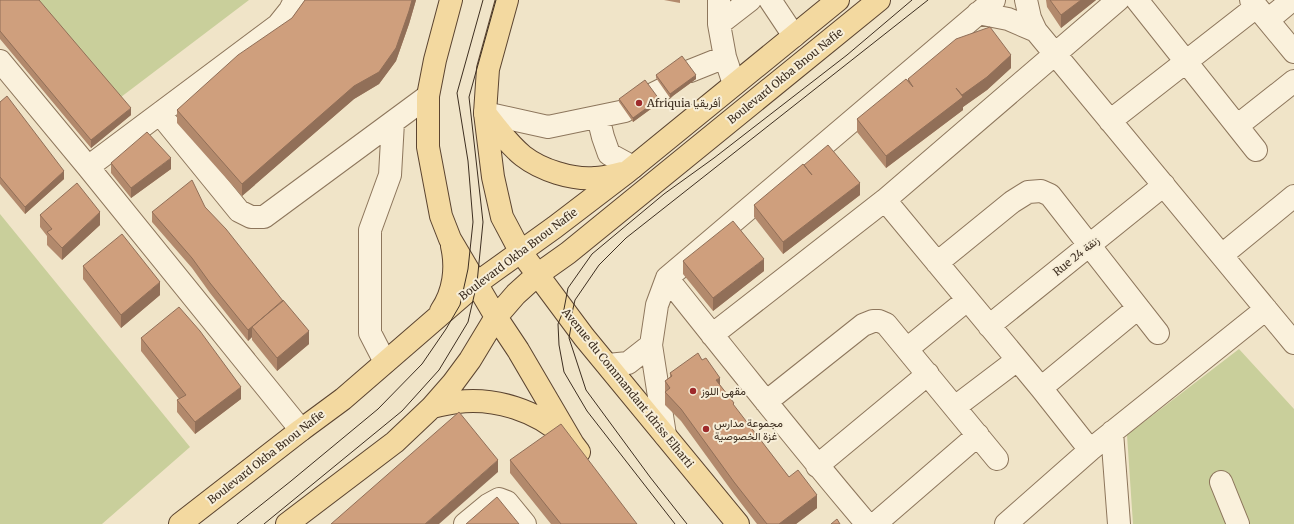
<svg xmlns="http://www.w3.org/2000/svg" width="1294" height="524" font-family="Merriweather,Vazirmatn,serif">
<rect width="100%" height="100%" fill="#f0e4c8"/>
<path fill="#c9cf9b" d="M36 0H249L121 97Z
M0 214 190 447 102 524H0Z
M1239 349 1294 409V524H1133L1127 435Z"/>
<g fill="none" stroke-linecap="round" stroke-linejoin="round">
<defs>
<path id="minor" d="M719 0V24L725 57 734 84
M770 0 794 36
M1026 0 1030 18 1036 31 1294 343
M1137 0 1256 150
M1251 0 1294 52
M978 13 1008 19 1036 31
M1268 20 1292 0
M719 24 750 0
M0 61 88 167 301 430
M690 71 725 57
M653 94 663 89
M485 113 548 127 625 111
M160 114 239 211 251 217H264L428 96
M598 117 603 137 609 154 633 167
M1110 121 1256 7
M1237 126 1294 81
M88 167 278 25 290 10 295 0
M885 200 1041 388 1090 450
M1222 255 1294 196
M937 263 1012 202 1028 192 1041 191 1050 195 1158 333
M667 278C733 361 798 443 867 524
M989 326 1164 185
M712 335 885 200 1118 0
M907 349 967 300
M385 362 370 333V230L390 175 393 122
M608 365 628 363 651 345
M1041 388 1138 308
M766 402 863 325 873 321H879L886 324 997 459
M955 407 1017 360
M1112 432 1119 524
M665 435 651 345 657 305 667 278 994 0
M817 466 928 374
M1221 482 1238 524
M465 524 488 505 499 499 507 502 525 524
M875 524 978 435
M1006 524 1090 450 1266 309"/>
<path id="major" d="M451 0 435 60 428 96V147L441 216 450 239 496 317 518 350 573 444 579 452
M507 0 488 69 485 113 493 177 502 217 520 251 584 337 738 524
M485 113C496 127 508 144 523 156 541 170 572 180 595 178 604 178 613 175 622 173
M441 311C454 292 457 268 452 246
M432 407C440 405 448 403 457 402 495 397 538 411 565 437
M180 524 301 430 343 399 477 283 555 227 627 172 838 0
M287 524 395 442 432 407 453 383 470 360 496 317 516 294 537 275 568 253 879 0"/>
</defs>
<use href="#minor" stroke="#8d765c" stroke-width="24"/>
<use href="#major" stroke="#5b4430" stroke-width="24"/>
<use href="#minor" stroke="#faf1dc" stroke-width="22"/>
<use href="#major" stroke="#f3d9a0" stroke-width="22"/>
<path stroke="#3d2e20" stroke-width="1" d="M237 524 291 481 378 409 422 364 446 329 460 305 468 269 473 222 468 161 457 93 483 0
M264 524 402 411 439 370 468 322 477 283 483 222 469 97 496 0
M675 524 587 411 564 372 559 345 558 324 564 309 568 288 592 254 664 194 714 158 847 55 912 0
M687 524 650 477 586 390 569 338 572 321V313L575 300 599 265 626 238 928 0"/>
</g>
<path fill="#b2896c" d="M0 0 131 115 91 148 0 39Z
M305 0H416L409 24 396 61 379 84 354 99 242 196 177 123V110L292 18Z
M664 0H680V3Z
M1046 0H1096L1061 28 1047 7Z
M1011 68 987 90 963 107V110L886 168 857 132V119L908 80V79Z
M656 75 696 79 670 98 656 78Z
M619 99 659 103 633 122 619 102Z
M0 102 64 179 25 214 0 184Z
M111 163 171 169 131 198 111 173Z
M804 165 860 195 783 254 754 217V205L804 166Z
M205 207 309 344 277 371 252 340V337L248 341 210 293 192 268 152 222V212Z
M40 215 100 225 62 260 47 245V236L40 227Z
M683 261 764 271 713 311 683 274Z
M83 266 160 295 121 328 83 279Z
M141 338 241 399 195 434 177 412V400L179 399 141 351Z
M702 360 720 385 734 407 789 477 817 508 796 524H757L734 494 681 421 665 405V381L670 377V373Z
M510 460 637 524H551L510 473Z"/>
<path fill="#916f58" d="M412 0H416L409 24 396 61 379 84 354 99 242 196V184Z
M1081 0H1096L1061 28V15Z
M1011 55V68L987 90 963 107V110L886 168V156L962 97V95Z
M696 75V79L670 98V94Z
M659 99V103L633 122V118Z
M131 108V115L91 148V140Z
M171 158V169L131 198V188Z
M64 171V179L25 214V207Z
M860 183V195L783 254V242Z
M100 212V225L62 260V248Z
M764 259V271L713 311V298Z
M160 282V295L121 328V315Z
M252 327V337L248 341V330Z
M309 331V344L277 371V358Z
M720 378V390L716 380Z
M241 387V399L195 434V422Z
M498 460V472L439 524H425Z
M817 495V508L796 524H779Z"/>
<path fill="#cf9f7d" stroke="#916f58" d="M0 0H39L131 108 91 140 0 31Z
M305 0H412L409 11 396 48 379 72 354 86 242 184 177 110 238 55 292 18Z
M1050 0H1081L1061 15Z
M990 27 1011 55 987 77 962 95 956 88 963 97 886 156 857 119 906 79 913 87 908 79 956 39Z
M682 56 696 75 670 94 656 75Z
M645 80 659 99 633 118 619 99Z
M7 96 64 171 25 207 0 177V102Z
M147 132 171 158 131 188 111 163Z
M828 145 860 183 783 242 754 205 803 164 812 175 804 165Z
M192 180 205 207 226 229 283 301 248 330 210 283 192 258 152 212Z
M77 183 100 212 62 248 47 232 52 229 40 215Z
M733 221 764 259 713 298 683 261Z
M122 234 160 282 121 315 83 266Z
M283 300 309 331 277 358 252 327Z
M179 307 200 331 241 387 195 422 177 400 186 395 141 338Z
M698 353 702 360 706 358 720 378 716 380 734 403 733 404 789 477 798 470 817 495 779 524H767L734 482 681 409 665 392 670 388 665 381 672 376 670 373Z
M459 412 498 460 425 524H331Z
M561 424 637 524H561L510 460Z
M497 497 519 524H466Z
M837 519 840 524H831Z"/>
<g fill="#9e2a2b" stroke="#f7eed8" stroke-width="1.5">
<circle cx="639" cy="103" r="4"/>
<circle cx="693" cy="391" r="4"/>
<circle cx="706" cy="429" r="4"/>
</g>
<g text-anchor="middle" stroke-width="4" stroke-linejoin="round" paint-order="stroke">
<g font-size="11" fill="#3d2e20" stroke="#f7eed8">
<text transform="translate(785 76) rotate(-39)" y="4">Boulevard Okba Bnou Nafie</text>
<text transform="translate(518 254) rotate(-37)" y="4">Boulevard Okba Bnou Nafie</text>
<text transform="translate(1076 256) rotate(-39)" y="4">Rue 24 زنقة</text>
<text transform="translate(628 388) rotate(51)" y="4">Avenue du Commandant Idriss Elharti</text>
<text transform="translate(266 457) rotate(-38)" y="4">Boulevard Okba Bnou Nafie</text>
</g>
<g font-size="11" fill="#3d2e20" stroke="#f7eed8" text-anchor="start">
<text x="647" y="107">Afriquia أفريقيا</text>
<text x="701" y="395">مقهى اللوز</text>
<text x="714" y="427">مجموعة مدارس<tspan x="714" dy="13">غزة الخصوصية</tspan></text>
</g>
</g>
</svg>
